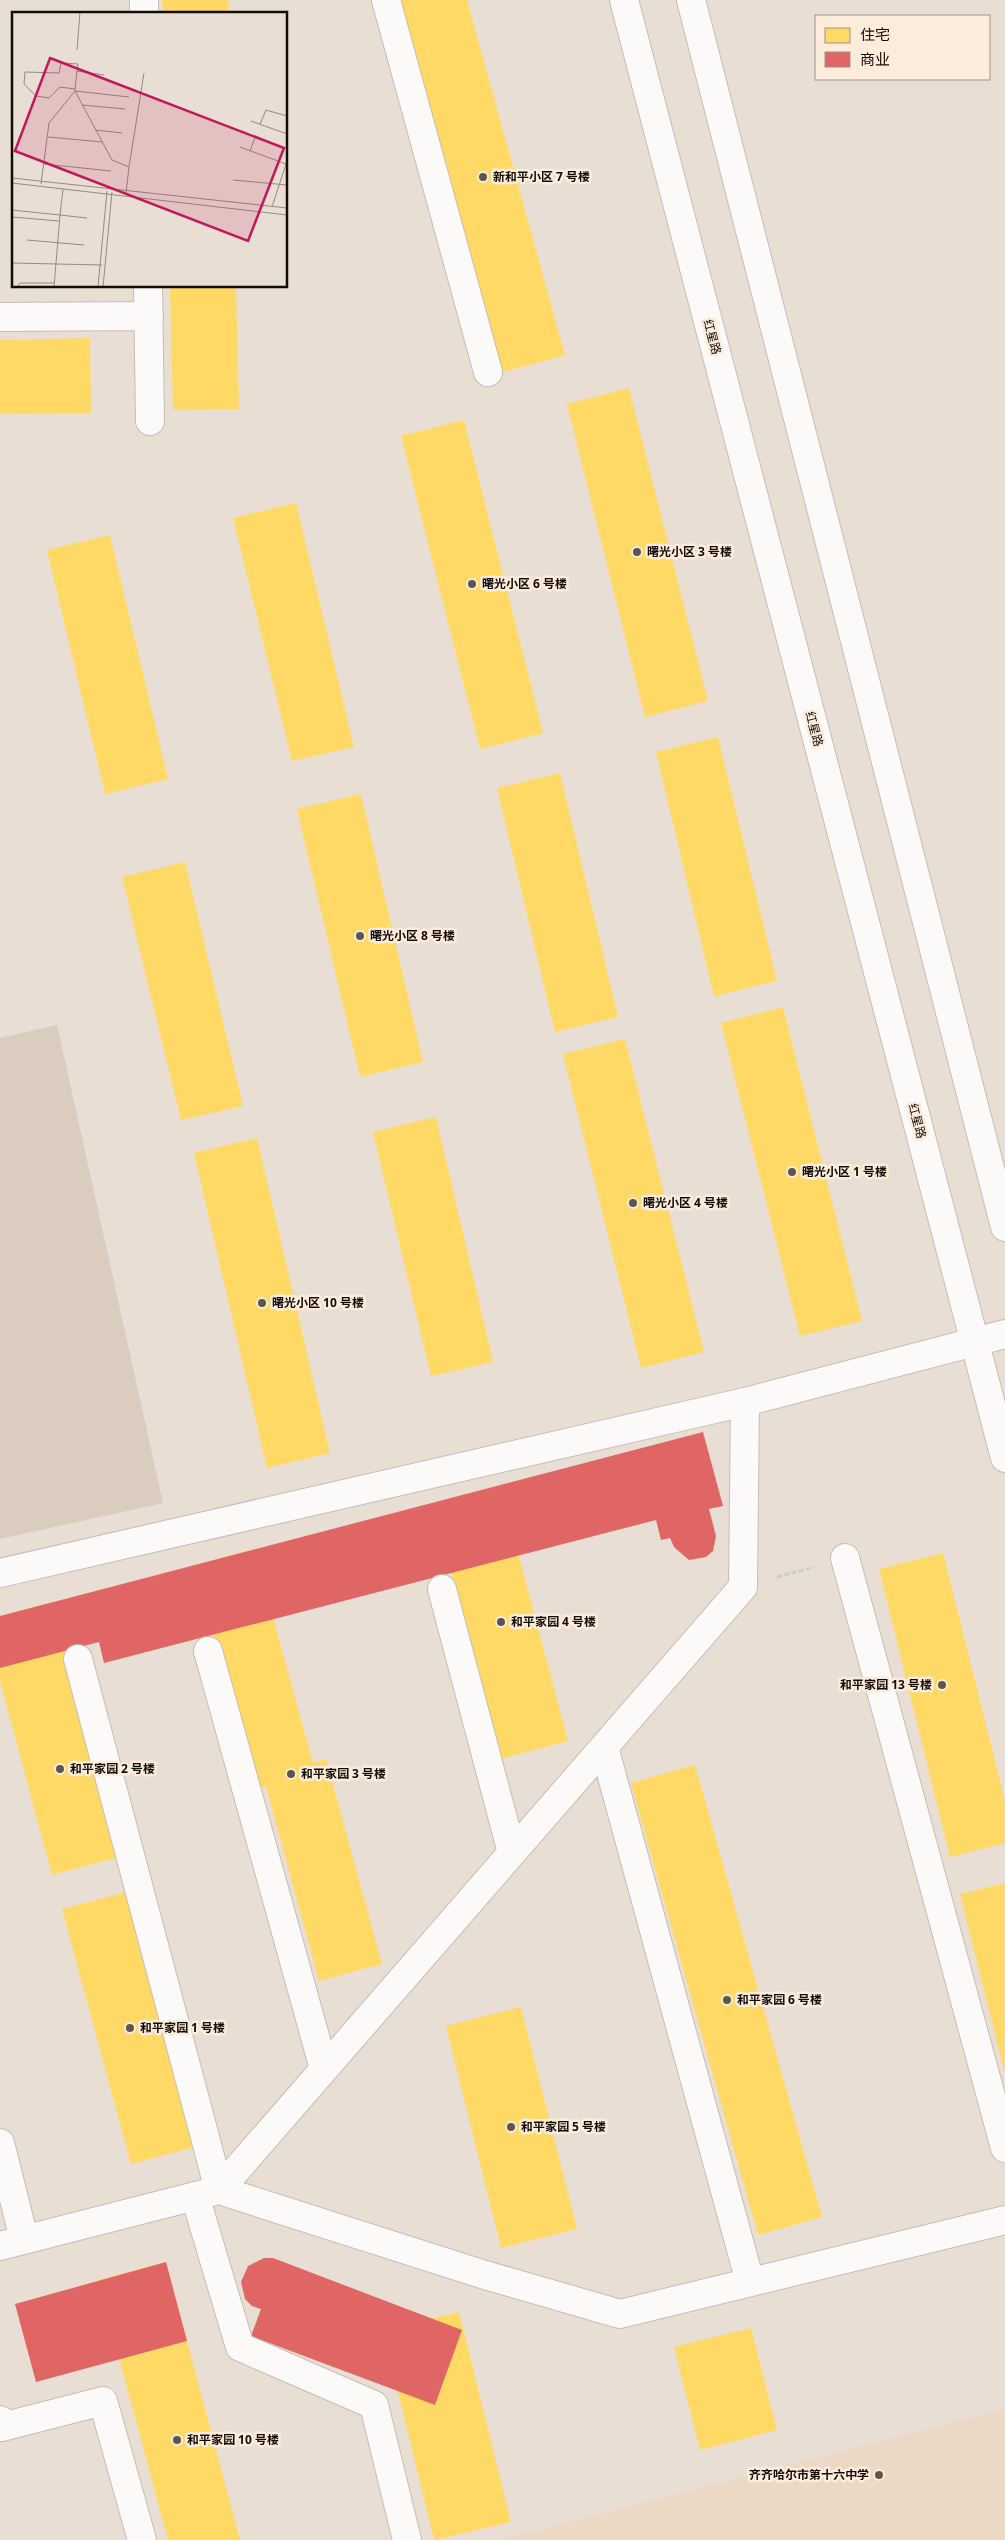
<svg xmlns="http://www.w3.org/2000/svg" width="1005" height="2540" font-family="'Open Sans','Noto Sans SC',sans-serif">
<rect width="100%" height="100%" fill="#e9ded3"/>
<path fill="#dacdbf" d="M57 1025 163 1503 0 1539V1038Z"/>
<path fill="#ebd8c5" d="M1005 2409V2540H500Z"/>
<path fill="#ffd966" d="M162 0H228L229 14H163Z
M400 0H467L565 355 503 372Z
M170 286H236L239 409 173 410Z
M90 338 91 413 0 414V340Z
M629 388 708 701 645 717 567 404Z
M464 420 543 733 480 749 401 436Z
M296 503 354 747 292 761 233 518Z
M110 535 168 779 105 794 47 550Z
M718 737 777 981 714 996 656 752Z
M560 773 618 1017 555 1032 497 788Z
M361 794 423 1062 360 1077 297 809Z
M185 862 243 1106 181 1120 122 877Z
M783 1007 862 1321 800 1336 721 1023Z
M625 1039 704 1352 641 1368 563 1054Z
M436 1117 493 1362 431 1376 373 1132Z
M257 1138 330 1453 267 1468 194 1153Z
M500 1485 568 1741 501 1759 433 1503Z
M254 1549 313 1763 326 1759 382 1964 319 1981 266 1786 255 1789 195 1565Z
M943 1553 1005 1801V1843L950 1857 879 1569Z
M51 1602 119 1857 52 1875 0 1681V1616Z
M695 1765 822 2217 758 2235 631 1783Z
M1005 1883V2070H1004L960 1894Z
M130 1891 198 2146 131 2164 62 1909Z
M521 2007 577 2229 501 2248 446 2026Z
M166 2262 187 2341 240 2540H168L98 2280Z
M459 2312 511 2522 434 2540 383 2330Z
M751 2328 777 2430 700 2450 674 2347Z"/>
<path fill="#e06666" d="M703 1432 723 1506 709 1509 716 1536 713 1551 706 1557 689 1560 674 1547 670 1538 661 1540 656 1520 104 1663 99 1642 0 1668V1616Z
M264 2258H273L462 2330 435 2405 251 2336 261 2309 252 2306 245 2299 241 2282 248 2266Z
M166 2262 187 2341 36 2382 15 2304Z"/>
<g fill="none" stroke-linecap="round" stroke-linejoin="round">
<defs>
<path id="minor" d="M144 0V14
M386 0 488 372
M148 286 150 421
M0 317 149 316
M1005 1334 745 1402 743 1587 219 2190 485 2275 620 2314 1005 2220
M845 1558 1005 2148
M0 1573 745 1402
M442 1589 512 1853
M208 1651 324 2069
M604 1747 750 2282
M0 2143 24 2239
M195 2196 240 2347 374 2405 407 2540
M0 2246 219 2190 78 1659
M0 2420 2 2427 103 2401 142 2540"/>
<path id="tertiary" d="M624 0 1005 1458
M691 0 1005 1227"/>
</defs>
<use href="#minor" stroke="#c5bdb4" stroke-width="30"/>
<use href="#tertiary" stroke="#c5bdb4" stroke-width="30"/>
<path stroke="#d0ccca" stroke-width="3" stroke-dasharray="5 2.5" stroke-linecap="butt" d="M777 1577 814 1567"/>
<use href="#minor" stroke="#fcfaf8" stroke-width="28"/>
<use href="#tertiary" stroke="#fcfaf8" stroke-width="28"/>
</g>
<g fill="#5e564e" stroke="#fcecdc" stroke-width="2">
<circle cx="483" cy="177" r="5"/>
<circle cx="637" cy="552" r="5"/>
<circle cx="472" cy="584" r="5"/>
<circle cx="360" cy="936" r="5"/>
<circle cx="792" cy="1172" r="5"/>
<circle cx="633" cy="1203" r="5"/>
<circle cx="262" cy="1303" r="5"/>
<circle cx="501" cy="1622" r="5"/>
<circle cx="942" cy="1685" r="5"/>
<circle cx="60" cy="1769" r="5"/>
<circle cx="291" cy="1774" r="5"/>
<circle cx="727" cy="2000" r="5"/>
<circle cx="130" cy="2028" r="5"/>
<circle cx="511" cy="2127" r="5"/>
<circle cx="177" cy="2440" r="5"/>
<circle cx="879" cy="2475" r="5"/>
</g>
<g text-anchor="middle" stroke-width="5" stroke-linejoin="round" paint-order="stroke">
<g font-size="12" font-weight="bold" fill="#130d06" stroke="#fcecdc" text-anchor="start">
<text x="493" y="181">新和平小区 7 号楼</text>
<text x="647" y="556">曙光小区 3 号楼</text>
<text x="482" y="588">曙光小区 6 号楼</text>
<text x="370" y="940">曙光小区 8 号楼</text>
<text x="802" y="1176">曙光小区 1 号楼</text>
<text x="643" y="1207">曙光小区 4 号楼</text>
<text x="272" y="1307">曙光小区 10 号楼</text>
<text x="511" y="1626">和平家园 4 号楼</text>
<text x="932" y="1689" text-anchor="end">和平家园 13 号楼</text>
<text x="70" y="1773">和平家园 2 号楼</text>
<text x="301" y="1778">和平家园 3 号楼</text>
<text x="737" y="2004">和平家园 6 号楼</text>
<text x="140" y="2032">和平家园 1 号楼</text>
<text x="521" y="2131">和平家园 5 号楼</text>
<text x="187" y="2444">和平家园 10 号楼</text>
<text x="869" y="2479" text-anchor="end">齐齐哈尔市第十六中学</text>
</g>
<g font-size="12" fill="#130d06" stroke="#fcecdc">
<text transform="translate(712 337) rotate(75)" y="4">红星路</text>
<text transform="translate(814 729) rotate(75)" y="4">红星路</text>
<text transform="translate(917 1121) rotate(75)" y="4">红星路</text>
</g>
</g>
<g transform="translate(12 12)">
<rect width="275" height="275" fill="#e9ded3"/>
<path fill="none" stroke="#938a81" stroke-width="1" d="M65 38 68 0M65 59 92 63M63 77 48 75 37 86 24 84 12 72 13 60 47 61 49 51 66 52 65 59 63 77V79L117 85M70 93 113 97M239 109 275 122M248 112 254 98 275 104M83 118 110 121M36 125 90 130M228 135 274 152M238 139 244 123M32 152 99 159M117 155 132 61M0 166 275 196M221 168 275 173M0 171 275 203M29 172 37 111 63 79 100 148 117 155 114 181M51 177 48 203 75 206M260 195 275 149M0 198 48 203 42 275M0 205 47 209M15 228 72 233M0 251 90 253M5 275 8 271H42M86 275 95 179M91 275 100 180"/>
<path fill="#c2185b" fill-opacity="0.15" stroke="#c2185b" stroke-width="2.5" d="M38 46 272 136 236 229 3 139Z"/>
<rect width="275" height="275" fill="none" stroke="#130d06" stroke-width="2.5"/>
</g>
<rect x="815" y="15" width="175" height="65" fill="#fcecdc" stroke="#9f9386"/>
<rect x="825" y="28" width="25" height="15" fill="#ffd966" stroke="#9f9386"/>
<text x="860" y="40" font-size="15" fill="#130d06">住宅</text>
<rect x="825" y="52" width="25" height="15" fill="#e06666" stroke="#9f9386"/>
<text x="860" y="65" font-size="15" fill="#130d06">商业</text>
</svg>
